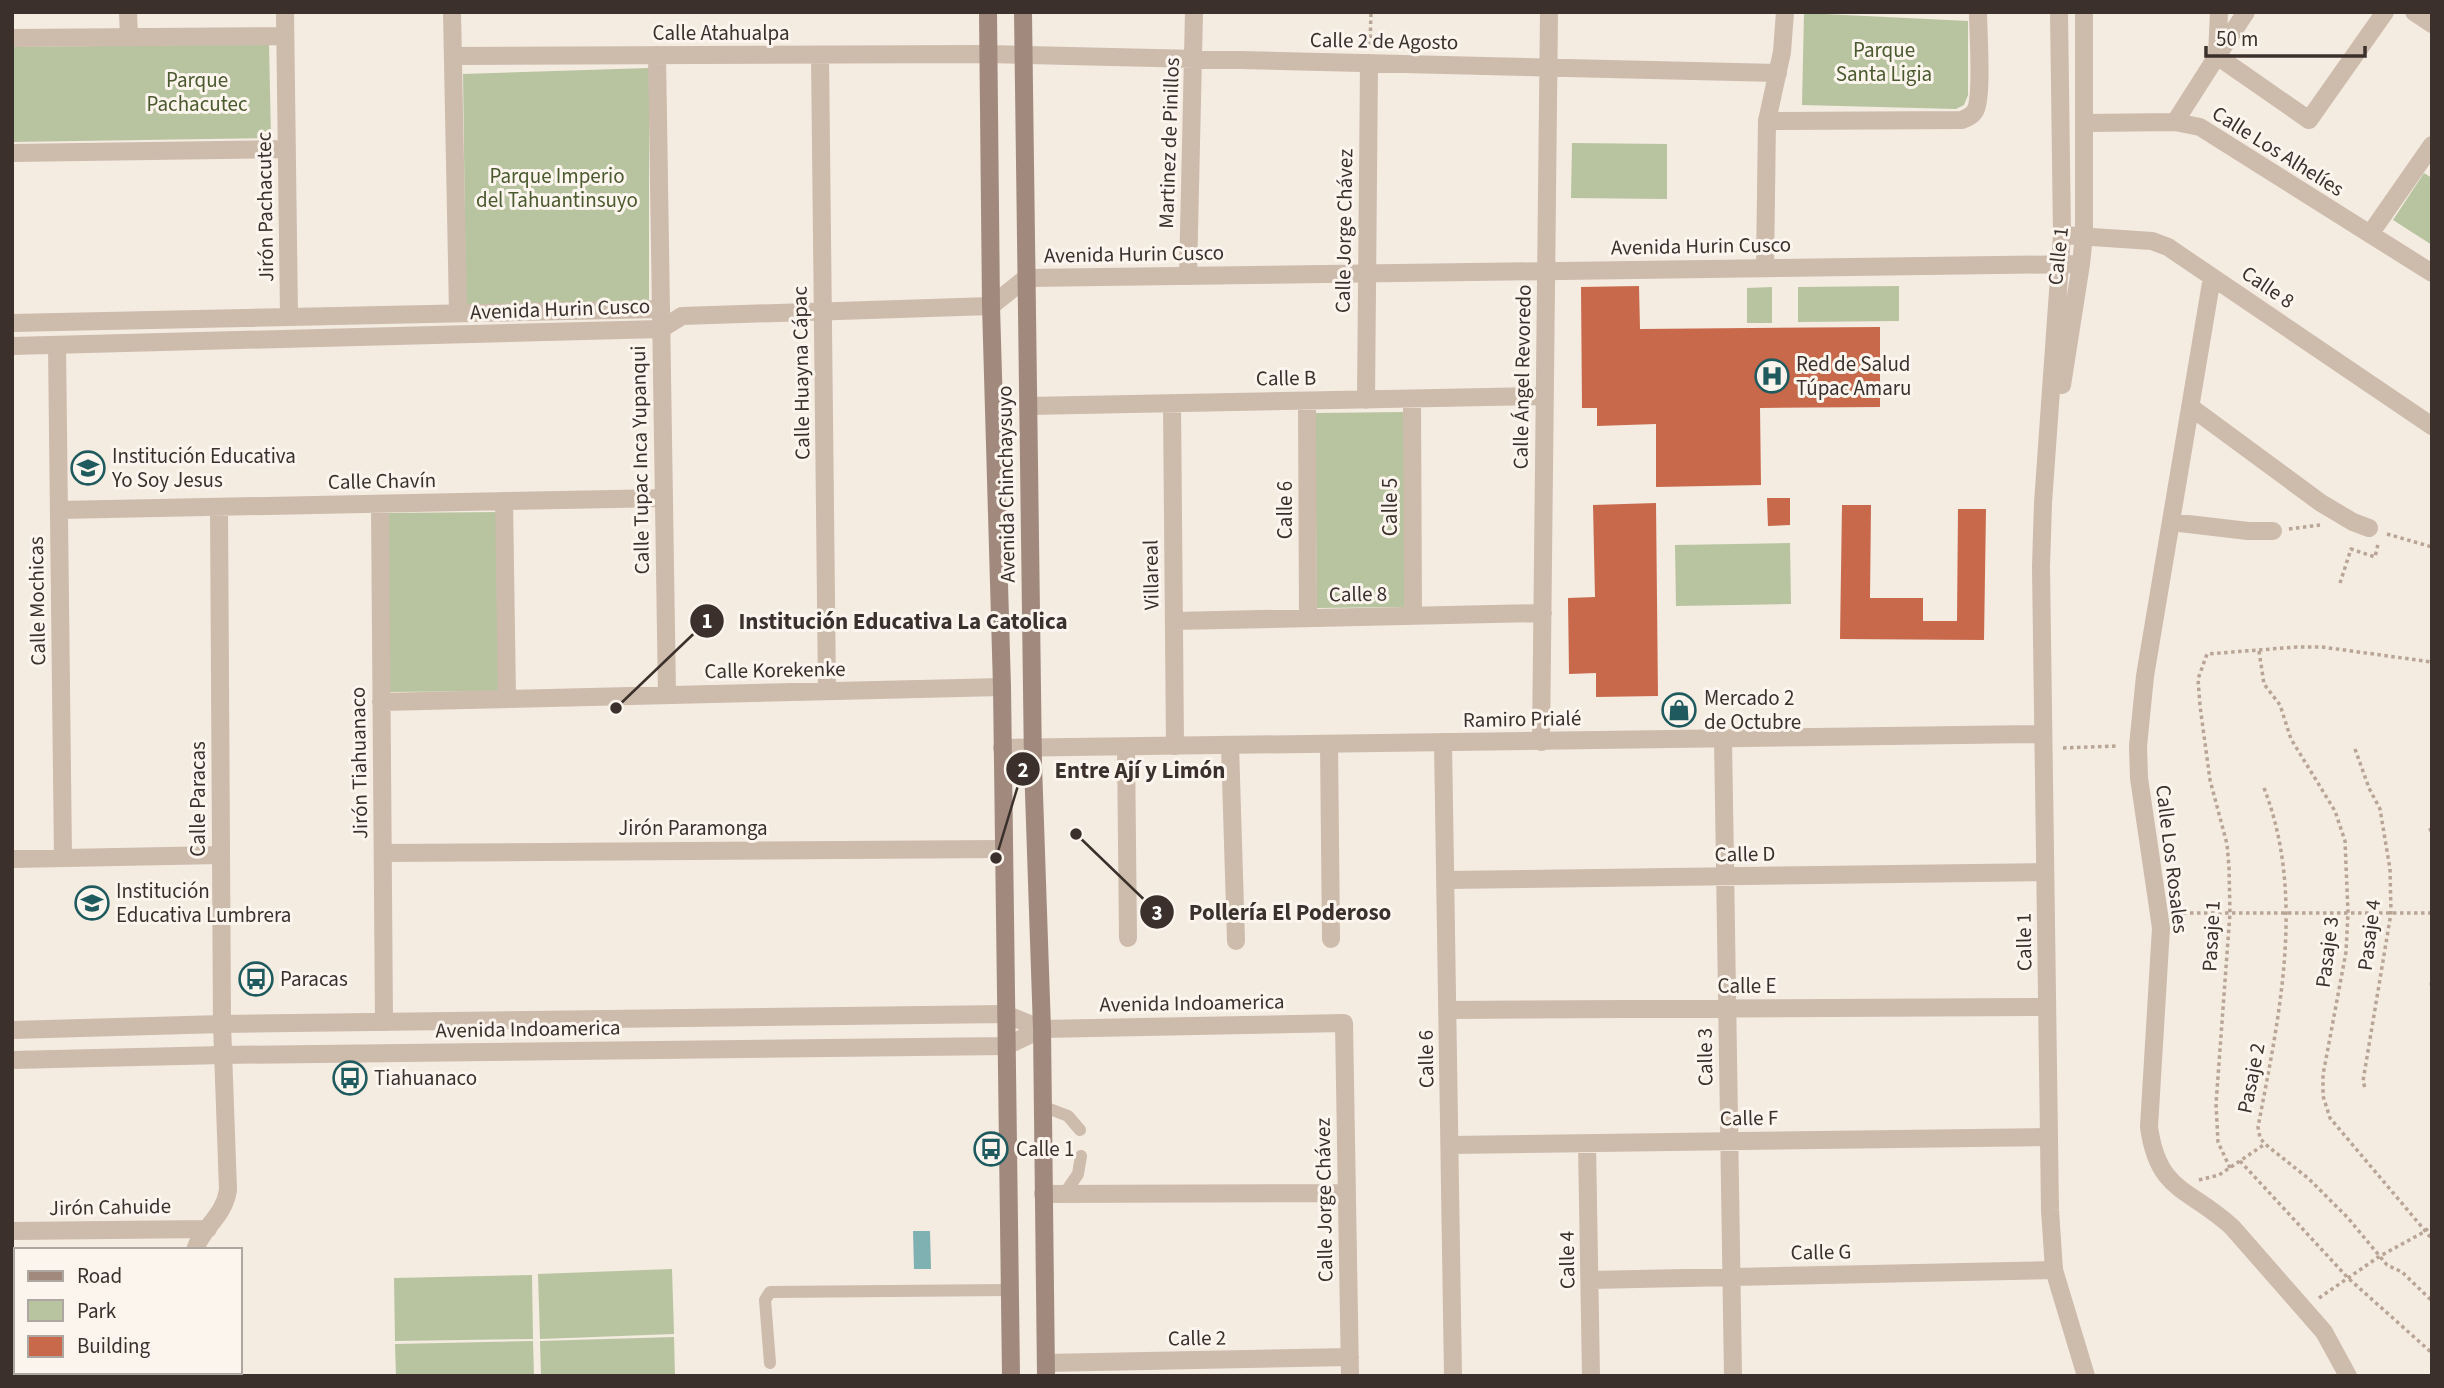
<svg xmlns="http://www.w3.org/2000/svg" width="2444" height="1388" font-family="'Source Sans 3',sans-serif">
<rect width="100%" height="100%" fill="#f4ebe1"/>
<path fill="#b8c4a0" d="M1804 13 1968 21V95L1964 105 1956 109 1802 105Z
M269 44 271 138 12 142V47Z
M649 68V302L466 305 463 74Z
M1572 143 1667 144V199L1571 198Z
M2424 173 2432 178V245L2393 220Z
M1899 286V321L1798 322V287Z
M1772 287V323H1747V288Z
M1404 412 1406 607 1317 608 1315 413Z
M500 512 502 691 387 692 386 513Z
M1790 543 1791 604 1676 606 1675 545Z
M672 1269 674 1334 540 1339 538 1274Z
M532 1275 533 1339 395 1341 394 1278Z
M674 1337 675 1376H541L540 1341Z
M533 1341 534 1376H396L395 1344Z"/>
<path fill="#7fb0b2" d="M913 1231H930L931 1269H914Z"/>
<path fill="#c8694b" d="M1639 286 1640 329 1880 327V407L1760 408 1761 485 1656 487V424L1597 426V408H1582L1581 287Z
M1767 498H1790V525L1768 526Z
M1656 503 1658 696 1596 697V673L1569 674 1568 598 1595 597 1593 505Z
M1842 505H1871L1870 598H1923V621H1957L1958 509H1986L1984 640 1840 639Z"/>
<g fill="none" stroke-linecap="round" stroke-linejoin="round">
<path stroke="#b9a596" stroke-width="3.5" stroke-dasharray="3.5 3.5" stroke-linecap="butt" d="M1370 45 1371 12
M2289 529 2320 525
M2387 534 2432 547
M2340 583 2351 549 2375 557 2378 544
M2259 651 2264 684 2280 705 2291 739 2335 811 2345 841 2348 913 2346 952 2323 1075V1096L2330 1118 2432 1239
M2063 748 2118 746
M2355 749 2369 788 2380 809 2390 869 2391 913 2363 1081 2365 1088
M2264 788C2306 896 2279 1017 2258 1127L2260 1138 2265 1144 2309 1179 2348 1218 2387 1265 2402 1272 2432 1301
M2430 828 2432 836
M2176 913H2432
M2431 985 2432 981
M2240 1161 2348 1278 2432 1353
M2230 1168 2218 1142 2216 1104 2230 913 2229 867 2227 844 2210 780 2200 706 2198 679 2207 654 2297 647H2322L2432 662
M2199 1180 2219 1175 2265 1144
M2319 1298 2380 1256 2424 1232 2432 1225"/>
<path stroke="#cdbbac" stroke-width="12" d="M1042 1106 1068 1116 1080 1130
M1065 1193 1078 1174 1081 1156
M770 1363 765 1300 770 1292 1009 1290"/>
<path stroke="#cdbbac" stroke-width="18" d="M1765 268 1767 121"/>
<path stroke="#cdbbac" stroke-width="18" d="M128 12 129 37
M285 12 289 316
M452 12 458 312
M1785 12 1782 52 1767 121 1962 120C1967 118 1972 116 1975 111 1983 98 1978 31 1978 12
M2246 12 2217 56 2309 120 2385 12
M2414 12 2432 24
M12 38 285 36
M657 55 667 695
M820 55 827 691
M453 56 988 54 1778 73
M2175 122 2217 56 2219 12
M2085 123 2175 122 2200 127 2432 273
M12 153 287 149
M2370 234 2432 145
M2062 235 2152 241 2168 247 2432 426
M1188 276 1194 12
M2212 277 2145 676 2138 746 2139 778 2161 928 2149 1127C2158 1193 2190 1188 2232 1227L2324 1332 2348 1376
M57 345 63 858
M1412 399 1413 616
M1366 400 1369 63
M1307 401 1308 618
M1172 403 1175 746
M1028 406 1545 396
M2192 408 2321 503 2353 522 2369 528
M504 501 507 699
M380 504 384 1022
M59 510 664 498
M2171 522 2248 531H2273
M1174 621 1543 613
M381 702 1002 687
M1723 738 1733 1376
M1443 742 1453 1376
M1541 742 1549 12
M1329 744 1331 939
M1230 745 1236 941
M1126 747 1128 938
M383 853 1003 849
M12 859 221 855
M1446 880 2045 872
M1448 1010 2047 1007
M1042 1029 1344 1023 1350 1376
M1587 1144 1591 1376
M1450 1145 2049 1137
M1043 1194 1347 1193
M12 1231 208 1229
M195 1250C202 1227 224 1217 228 1190L222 1024 219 507
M1590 1280 2054 1270
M1046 1363 1350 1357
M196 1372V1376"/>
<path stroke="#cdbbac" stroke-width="18" d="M2059 12 2062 235 2043 503 2041 567 2050 1210 2054 1270 2086 1376
M12 323 661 309
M12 346 661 329 682 316 991 306 1026 278 2081 264
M2062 385 2081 264 2084 235V12
M1002 748 2043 734
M12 1030 222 1024 1005 1014 1042 1029
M12 1060 223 1055 1006 1046 1042 1029"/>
<path stroke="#a18a7d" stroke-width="18" d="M988 12 991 306 1002 687 1011 1376
M1023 12 1033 764 1042 1029 1046 1376"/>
</g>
<defs>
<symbol id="hospital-ring" viewBox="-11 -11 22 22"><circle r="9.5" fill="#fbf5ee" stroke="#1f5a5e" stroke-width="1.5"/><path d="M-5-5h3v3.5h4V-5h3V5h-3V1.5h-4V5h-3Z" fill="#1f5a5e"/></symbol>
<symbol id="school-ring" viewBox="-11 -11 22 22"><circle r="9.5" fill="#fbf5ee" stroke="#1f5a5e" stroke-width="1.5"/><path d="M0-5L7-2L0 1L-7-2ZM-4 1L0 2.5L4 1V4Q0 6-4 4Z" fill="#1f5a5e"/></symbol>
<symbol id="shop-ring" viewBox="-11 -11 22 22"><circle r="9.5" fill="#fbf5ee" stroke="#1f5a5e" stroke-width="1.5"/><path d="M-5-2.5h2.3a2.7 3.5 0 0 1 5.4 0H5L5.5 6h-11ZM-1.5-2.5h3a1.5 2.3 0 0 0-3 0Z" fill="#1f5a5e"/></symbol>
<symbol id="bus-ring" viewBox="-11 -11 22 22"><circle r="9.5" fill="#fbf5ee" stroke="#1f5a5e" stroke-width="1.5"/><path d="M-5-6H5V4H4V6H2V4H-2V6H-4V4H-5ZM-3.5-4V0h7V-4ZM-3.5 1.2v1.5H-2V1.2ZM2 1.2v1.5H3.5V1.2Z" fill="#1f5a5e"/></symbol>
</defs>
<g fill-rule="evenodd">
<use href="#hospital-ring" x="1753" y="357" width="38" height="38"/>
<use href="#school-ring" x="69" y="449" width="38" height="38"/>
<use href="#shop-ring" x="1660" y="691" width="38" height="38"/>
<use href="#school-ring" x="73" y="884" width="38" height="38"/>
<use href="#bus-ring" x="237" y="960" width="38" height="38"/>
<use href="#bus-ring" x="331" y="1059" width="38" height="38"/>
<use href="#bus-ring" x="972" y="1130" width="38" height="38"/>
</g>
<g text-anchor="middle" stroke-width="6" stroke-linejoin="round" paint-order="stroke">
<g font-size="21" fill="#3b302b" stroke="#fbf5ee">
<text x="721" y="40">Calle Atahualpa</text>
<text transform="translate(1384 41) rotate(1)" y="7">Calle 2 de Agosto</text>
<text transform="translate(1169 143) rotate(-88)" y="7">Martinez de Pinillos</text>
<text transform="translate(2278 151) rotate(32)" y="7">Calle Los Alhelíes</text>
<text transform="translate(265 207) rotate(-91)" y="7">Jirón Pachacutec</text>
<text transform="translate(1344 231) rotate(-89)" y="7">Calle Jorge Chávez</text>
<text transform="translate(1701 246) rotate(-1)" y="7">Avenida Hurin Cusco</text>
<text transform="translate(1134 254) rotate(-1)" y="7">Avenida Hurin Cusco</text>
<text transform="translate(2058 256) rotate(-84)" y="7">Calle 1</text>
<text transform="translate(2268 287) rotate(34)" y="7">Calle 8</text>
<text transform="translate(560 309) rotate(-2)" y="7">Avenida Hurin Cusco</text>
<text transform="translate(801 373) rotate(-91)" y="7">Calle Huayna Cápac</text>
<text transform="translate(1522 377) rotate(-89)" y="7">Calle Ángel Revoredo</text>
<text transform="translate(1286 378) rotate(-1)" y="7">Calle B</text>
<text transform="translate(640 460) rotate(-91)" y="7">Calle Tupac Inca Yupanqui</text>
<text transform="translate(382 481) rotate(-1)" y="7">Calle Chavín</text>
<text transform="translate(1006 484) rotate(-91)" y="7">Avenida Chinchaysuyo</text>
<text transform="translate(1390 507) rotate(-90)" y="7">Calle 5</text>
<text transform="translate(1285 510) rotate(-90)" y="7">Calle 6</text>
<text transform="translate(1151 575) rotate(-91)" y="7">Villareal</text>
<text transform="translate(1358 594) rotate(-1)" y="7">Calle 8</text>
<text transform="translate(37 601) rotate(-91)" y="7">Calle Mochicas</text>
<text transform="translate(775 670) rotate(-1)" y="7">Calle Korekenke</text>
<text transform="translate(1522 719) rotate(-1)" y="7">Ramiro Prialé</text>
<text transform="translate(359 763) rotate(-91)" y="7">Jirón Tiahuanaco</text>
<text transform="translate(198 799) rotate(-90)" y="7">Calle Paracas</text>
<text x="693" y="835">Jirón Paramonga</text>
<text transform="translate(1745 854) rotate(-1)" y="7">Calle D</text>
<text transform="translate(2172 859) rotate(83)" y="7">Calle Los Rosales</text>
<text transform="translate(2369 935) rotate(-83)" y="7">Pasaje 4</text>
<text transform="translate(2211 936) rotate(-87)" y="7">Pasaje 1</text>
<text transform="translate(2024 942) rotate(-91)" y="7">Calle 1</text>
<text transform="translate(2327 952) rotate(-83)" y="7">Pasaje 3</text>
<text x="1747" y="993">Calle E</text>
<text transform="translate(1192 1003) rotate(-1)" y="7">Avenida Indoamerica</text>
<text transform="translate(528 1029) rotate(-1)" y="7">Avenida Indoamerica</text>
<text transform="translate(1705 1057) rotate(-91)" y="7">Calle 3</text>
<text transform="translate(1426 1059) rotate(-91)" y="7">Calle 6</text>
<text transform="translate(2251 1078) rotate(-79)" y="7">Pasaje 2</text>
<text transform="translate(1749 1118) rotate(-1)" y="7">Calle F</text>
<text transform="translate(1324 1200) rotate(-91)" y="7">Calle Jorge Chávez</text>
<text transform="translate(110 1207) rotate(-1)" y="7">Jirón Cahuide</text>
<text transform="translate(1821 1252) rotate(-1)" y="7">Calle G</text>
<text transform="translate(1567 1260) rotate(-91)" y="7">Calle 4</text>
<text transform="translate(1197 1338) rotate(-1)" y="7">Calle 2</text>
</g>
<g font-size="21" fill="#4a5a2e" stroke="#fbf5ee">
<text x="1884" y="57">Parque<tspan x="1884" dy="24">Santa Ligia</tspan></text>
<text x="197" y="87">Parque<tspan x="197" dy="24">Pachacutec</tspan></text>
<text x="557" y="183">Parque Imperio<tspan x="557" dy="24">del Tahuantinsuyo</tspan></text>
</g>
<g font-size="21" fill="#3b302b" stroke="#fbf5ee" text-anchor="start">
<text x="1796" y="371">Red de Salud<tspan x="1796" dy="24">Túpac Amaru</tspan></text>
<text x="112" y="463">Institución Educativa<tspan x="112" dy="24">Yo Soy Jesus</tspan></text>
<text x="1704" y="705">Mercado 2<tspan x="1704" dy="24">de Octubre</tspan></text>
<text x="116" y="898">Institución<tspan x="116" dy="24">Educativa Lumbrera</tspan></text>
<text x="280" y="986">Paracas</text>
<text x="374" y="1085">Tiahuanaco</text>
<text x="1016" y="1156">Calle 1</text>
</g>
</g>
<path fill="none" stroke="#3b302b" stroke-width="2.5" d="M616 708L707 621M996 858L1023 769M1076 834L1157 912"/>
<g fill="#3b302b" stroke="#fbf5ee" stroke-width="2.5">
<circle cx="616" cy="708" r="7"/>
<circle cx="996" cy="858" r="7"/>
<circle cx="1076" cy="834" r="7"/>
<circle cx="707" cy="621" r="18"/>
<circle cx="1023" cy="769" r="18"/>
<circle cx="1157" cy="912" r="18"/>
</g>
<g font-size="21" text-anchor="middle" font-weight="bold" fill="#fff">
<text x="707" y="628">1</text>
<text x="1023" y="777">2</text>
<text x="1157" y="920">3</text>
</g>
<g font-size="23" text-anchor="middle" font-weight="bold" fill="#3b302b" stroke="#fbf5ee" stroke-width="6" stroke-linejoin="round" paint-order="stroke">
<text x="903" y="629">Institución Educativa La Catolica</text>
<text x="1140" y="778">Entre Ají y Limón</text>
<text x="1290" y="920">Pollería El Poderoso</text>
</g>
<rect width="2444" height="1388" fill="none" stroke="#3b302b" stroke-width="28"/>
<rect x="14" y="1248" width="228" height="126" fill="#fbf5ee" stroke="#aea6a0" stroke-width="2"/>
<rect x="28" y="1271" width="35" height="10" fill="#a18a7d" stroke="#aea6a0" stroke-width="2"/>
<text x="77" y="1283" font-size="21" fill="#3b302b">Road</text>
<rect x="28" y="1300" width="35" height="21" fill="#b8c4a0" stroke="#aea6a0" stroke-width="2"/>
<text x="77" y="1318" font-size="21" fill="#3b302b">Park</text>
<rect x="28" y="1336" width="35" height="21" fill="#c8694b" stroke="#aea6a0" stroke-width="2"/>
<text x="77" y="1353" font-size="21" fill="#3b302b">Building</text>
<path d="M2206 46v10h159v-10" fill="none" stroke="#3b302b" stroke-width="3.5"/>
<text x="2216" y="46" font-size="21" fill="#3b302b" stroke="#fbf5ee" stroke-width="5" paint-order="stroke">50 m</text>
</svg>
